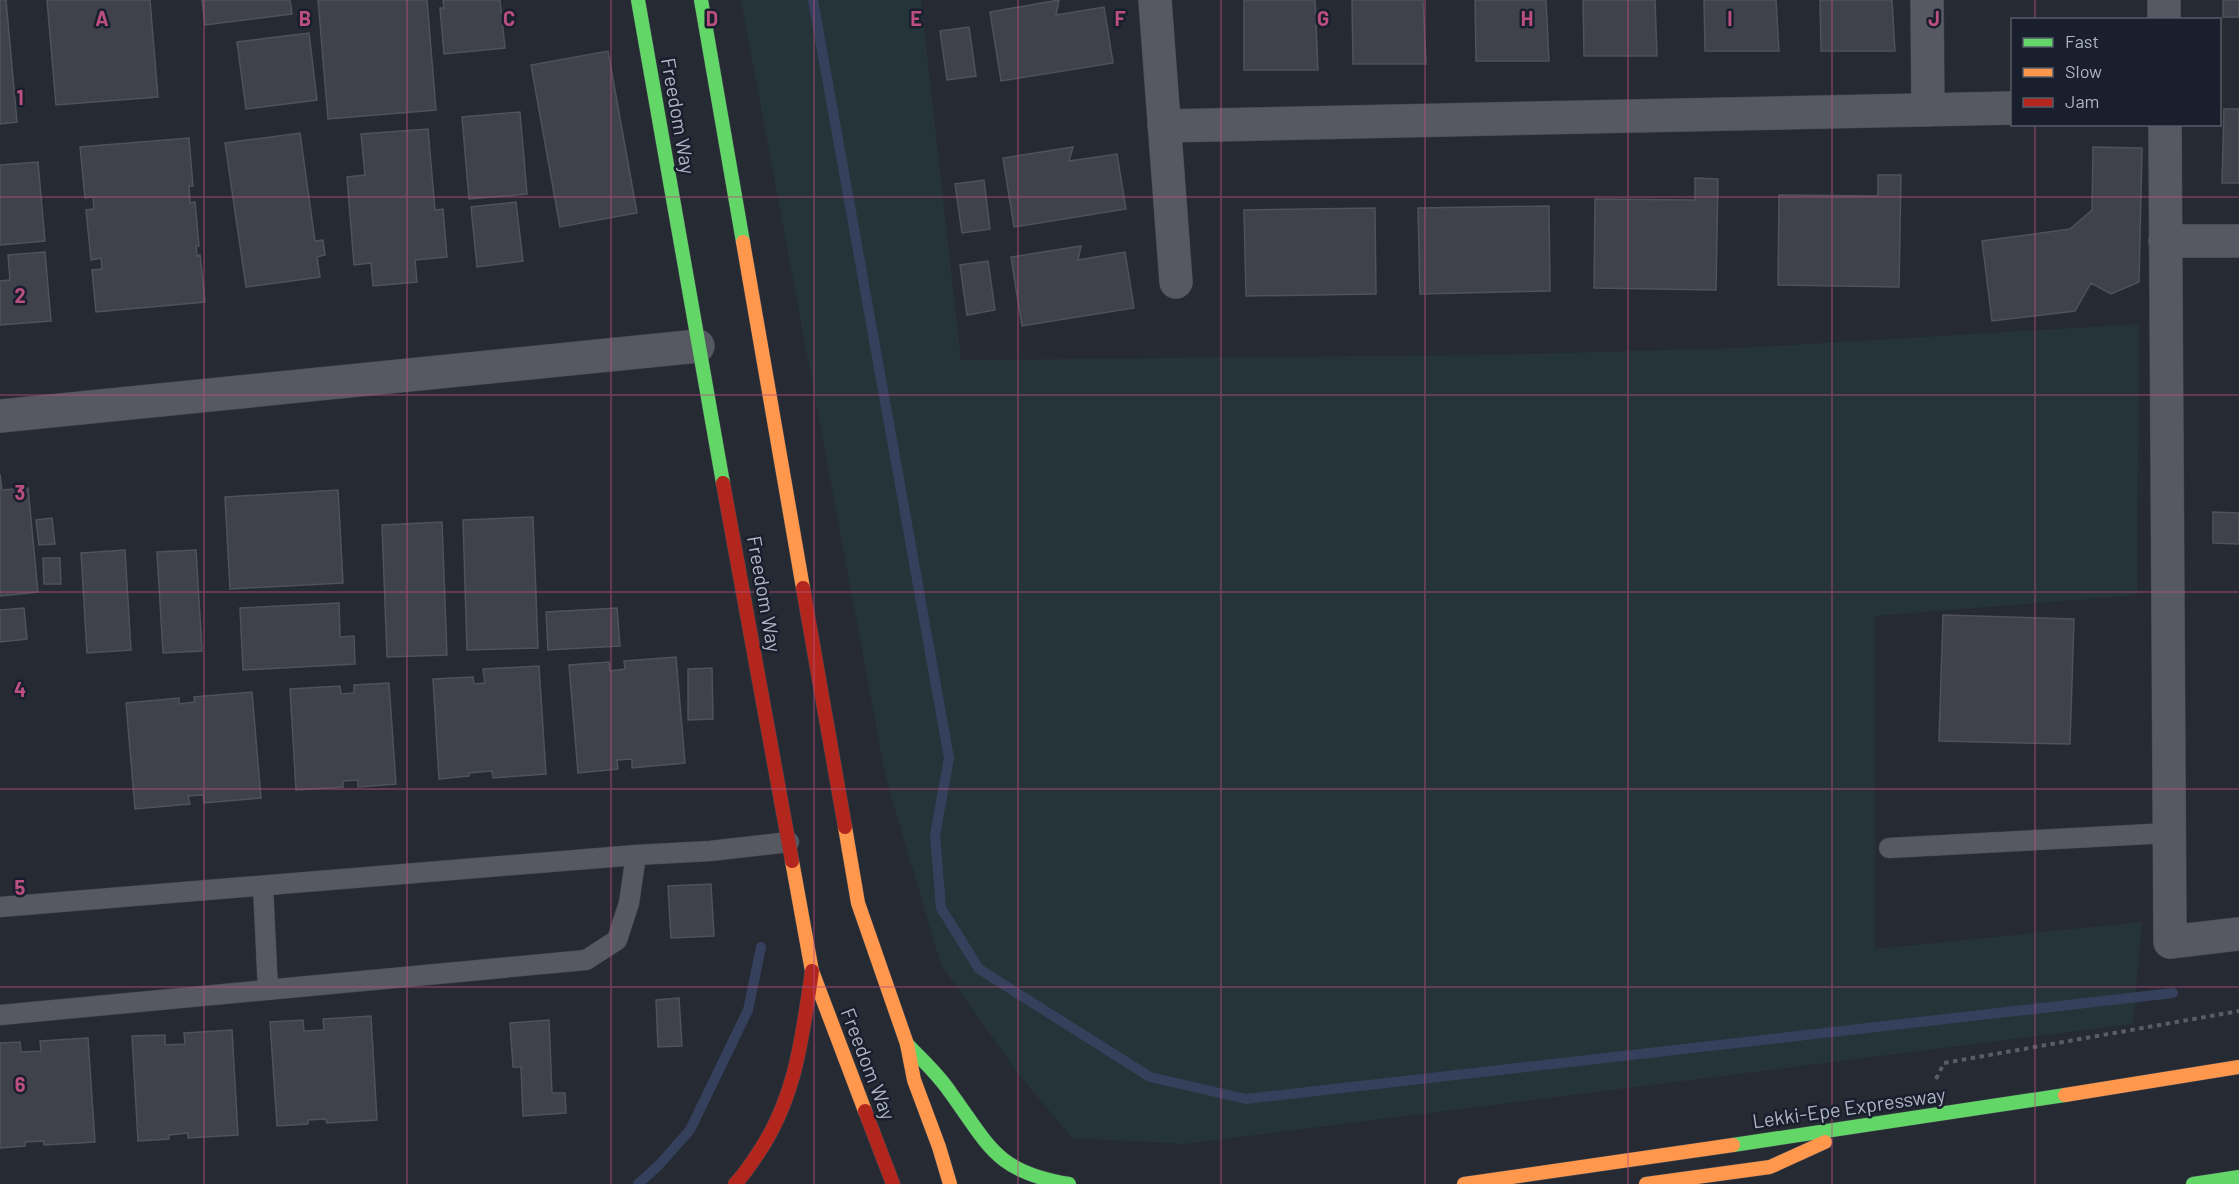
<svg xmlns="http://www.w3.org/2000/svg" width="2239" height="1184" font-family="Barlow,sans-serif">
<rect width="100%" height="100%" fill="#262a33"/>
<path fill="#243439" d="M741 0H921L961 360 1487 355 1739 348 2139 324 2137 595 1875 616V949L2142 922 2133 1024 1185 1144 1072 1138 1020 1076 941 965 886 779Z"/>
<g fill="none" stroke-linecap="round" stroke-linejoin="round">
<path stroke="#35415c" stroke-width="10" d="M813 0 949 758 935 835 941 908 979 969 1150 1077 1246 1099 2173 993
M638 1184 659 1165 690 1130 748 1010 761 947"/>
</g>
<path fill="#3f424a" stroke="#4e525b" stroke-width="1.5" d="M0 0H6L17 122 0 124Z
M47 0H150L158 97 56 105Z
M202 0H290L292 14 205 25Z
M318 0H427L436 110 328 119Z
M443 0H500L505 48 444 54 440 8H444Z
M1059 0 1056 15 1104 7 1113 63 1001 81 990 12Z
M1244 0H1315L1318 70H1244Z
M1352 0H1423L1426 64H1353Z
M1475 0H1546L1549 61H1476Z
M1583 0H1655L1657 56H1584Z
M1704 0H1776L1779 51H1705Z
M1820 0H1892L1895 51H1821Z
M2223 0H2239V17H2223Z
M969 27 976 76 947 80 940 31Z
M309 33 317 100 246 109 237 42Z
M608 51 637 213 560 227 531 65Z
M2224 109H2239V183H2222Z
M520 112 527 194 469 199 462 117Z
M428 129 435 210 443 209 447 257 415 260 417 282 373 286 371 263 354 265 347 177 365 175 361 134Z
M300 133 315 241 323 240 325 255 317 257 320 277 246 287 225 143Z
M189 138 193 186H189L190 203 195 202 199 246H196L197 256 200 255 205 302 96 312 92 270 102 269 101 258 91 260 86 210 94 209 93 197 85 198 80 147Z
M1073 147 1069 161 1117 154 1126 209 1014 227 1003 158Z
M2093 147 2142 148 2139 282 2111 294 2091 283 2075 311 1992 321 1982 241 2070 229 2092 210Z
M38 162 45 241 0 245V165Z
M1878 175H1901L1899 287 1778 285 1779 195 1878 196Z
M1695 178 1718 179 1716 290 1594 288 1595 199 1695 200Z
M984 180 990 229 962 233 955 184Z
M516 202 523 261 477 267 471 207Z
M1549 206 1550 291 1420 294 1418 208Z
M1375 208 1376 294 1246 296 1244 210Z
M1081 246 1078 260 1125 252 1134 308 1022 326 1011 257Z
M45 252 51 321 0 325V281L10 280 8 255Z
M988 261 995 310 967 315 960 265Z
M0 474 2 490 28 488 38 592 0 596Z
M338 490 343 583 230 589 225 497Z
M2213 512 2239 513V544L2213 543Z
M533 517 538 648 467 650 463 520Z
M52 518 55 544 39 545 36 520Z
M442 522 447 655 387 657 382 525Z
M125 550 131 650 87 653 81 553Z
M196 550 202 651 163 653 157 552Z
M43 558H60L61 584H44Z
M339 603 340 637 354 636 355 664 243 670 240 608Z
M24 608 27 639 0 642V610Z
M617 608 620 646 548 650 546 612Z
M1943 615 2074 619 2070 744 1939 741Z
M676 657 685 763 632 768V759L617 760 618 769 578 773 569 665 609 662 610 671 625 669 624 661Z
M539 666 546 774 493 778 492 771 469 773V776L439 779 433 679 473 677 474 684 485 683 483 669Z
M712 668 713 719 688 720V669Z
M389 683 396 784 358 787V780L343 781V787L296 790 290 689 340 686 341 694 354 693V685Z
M252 692 261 798 204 803 203 795 188 796 190 804 135 809 126 703 179 698V704L195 702 194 697Z
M711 884 714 936 671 938 668 886Z
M679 998 682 1046 658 1047 656 1000Z
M371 1016 377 1120 327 1123 326 1119 308 1120V1124L277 1126 270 1022 303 1020 304 1031 324 1030 323 1019Z
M549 1020 552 1093H565L566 1113 523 1116 521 1067H513L510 1023Z
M232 1030 238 1135 188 1138V1133L169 1135V1139L138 1141 132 1036 165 1035V1045L185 1044 184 1033Z
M88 1038 95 1142 44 1145V1141L25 1142V1146L0 1148V1043L20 1042 21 1052 41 1051 40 1041Z"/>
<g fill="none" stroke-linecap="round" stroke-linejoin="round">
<defs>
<path id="lane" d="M1889 848 2169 833
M263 886 268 990
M0 907 636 855 710 851 789 842
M0 1015 586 960 617 940 629 903 636 855"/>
<path id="street" d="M1155 0 1176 282
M1927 0 1928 110
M2164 0V20
M2165 124 2170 942 2239 934
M1164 126 2012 108
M2165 241H2239
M0 416 698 346"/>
<path id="fast" d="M638 0 723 483
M701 0 743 242
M907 1044C922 1060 938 1074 950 1092 990 1147 996 1172 1069 1184
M1733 1145 2065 1095
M2193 1184 2239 1177"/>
<path id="slow" d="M743 242 803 588
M845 827 858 903 907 1044 914 1080 939 1147 950 1184
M792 861 812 971 865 1111
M2065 1095 2239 1067
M1464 1184 1733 1145
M1646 1184 1770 1167 1825 1142"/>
<path id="jam" d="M723 483 792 861
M803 588 845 827
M865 1111 893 1184
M735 1184C744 1175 750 1165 757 1155 796 1098 802 1038 812 971"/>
</defs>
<use href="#lane" stroke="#42454c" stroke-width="21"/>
<use href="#street" stroke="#42454c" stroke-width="34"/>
<use href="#fast" stroke="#434750" stroke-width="15"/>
<use href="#slow" stroke="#434750" stroke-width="15"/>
<use href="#jam" stroke="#434750" stroke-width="15"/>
<path stroke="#595d65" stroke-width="4" stroke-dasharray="4.5 4.5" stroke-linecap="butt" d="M1936 1079 1944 1063 2239 1011"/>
<use href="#lane" stroke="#565961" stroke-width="20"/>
<use href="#street" stroke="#565961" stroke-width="33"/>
<use href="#fast" stroke="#63d668" stroke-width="14"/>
<use href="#slow" stroke="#ff974d" stroke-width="14"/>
<use href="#jam" stroke="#b3261e" stroke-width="14"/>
</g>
<path fill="none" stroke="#bb4f80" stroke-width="1.5" stroke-opacity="0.55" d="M204 0V1184M407 0V1184M611 0V1184M814 0V1184M1018 0V1184M1221 0V1184M1425 0V1184M1628 0V1184M1832 0V1184M2035 0V20M2035 124V1184M0 197H2239M0 395H2239M0 592H2239M0 789H2239M0 987H2239"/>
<g text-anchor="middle" stroke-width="5" stroke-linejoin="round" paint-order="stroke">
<g font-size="20" fill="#afb5c5" stroke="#1a1f2d">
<text transform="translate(678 116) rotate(80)" y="7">Freedom Way</text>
<text transform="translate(764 594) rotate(80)" y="7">Freedom Way</text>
<text transform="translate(868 1064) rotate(69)" y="7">Freedom Way</text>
<text transform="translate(1849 1108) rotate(-8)" y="7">Lekki-Epe Expressway</text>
</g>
</g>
<g font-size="20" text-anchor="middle" font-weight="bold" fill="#bb4f80" stroke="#1a1f2d" stroke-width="5" stroke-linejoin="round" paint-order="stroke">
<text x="102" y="26">A</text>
<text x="305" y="26">B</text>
<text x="509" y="26">C</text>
<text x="712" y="26">D</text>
<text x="916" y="26">E</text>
<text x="1120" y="26">F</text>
<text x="1323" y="26">G</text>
<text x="1527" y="26">H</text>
<text x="1730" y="26">I</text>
<text x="1934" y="26">J</text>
<text x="20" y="105">1</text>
<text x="20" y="303">2</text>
<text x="20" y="500">3</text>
<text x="20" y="697">4</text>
<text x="20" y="895">5</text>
<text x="20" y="1092">6</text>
</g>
<rect x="2011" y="18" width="210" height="108" fill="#1a1f2d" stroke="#565b6a" stroke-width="1.5"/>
<rect x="2023" y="38" width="30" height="9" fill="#63d668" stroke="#565b6a" stroke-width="1.5"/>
<text x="2065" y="48" font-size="18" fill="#afb5c5">Fast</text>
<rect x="2023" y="68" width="30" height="9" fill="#ff974d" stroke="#565b6a" stroke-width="1.5"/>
<text x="2065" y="78" font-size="18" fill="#afb5c5">Slow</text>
<rect x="2023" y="98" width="30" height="9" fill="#b3261e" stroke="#565b6a" stroke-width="1.5"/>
<text x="2065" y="108" font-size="18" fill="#afb5c5">Jam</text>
</svg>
